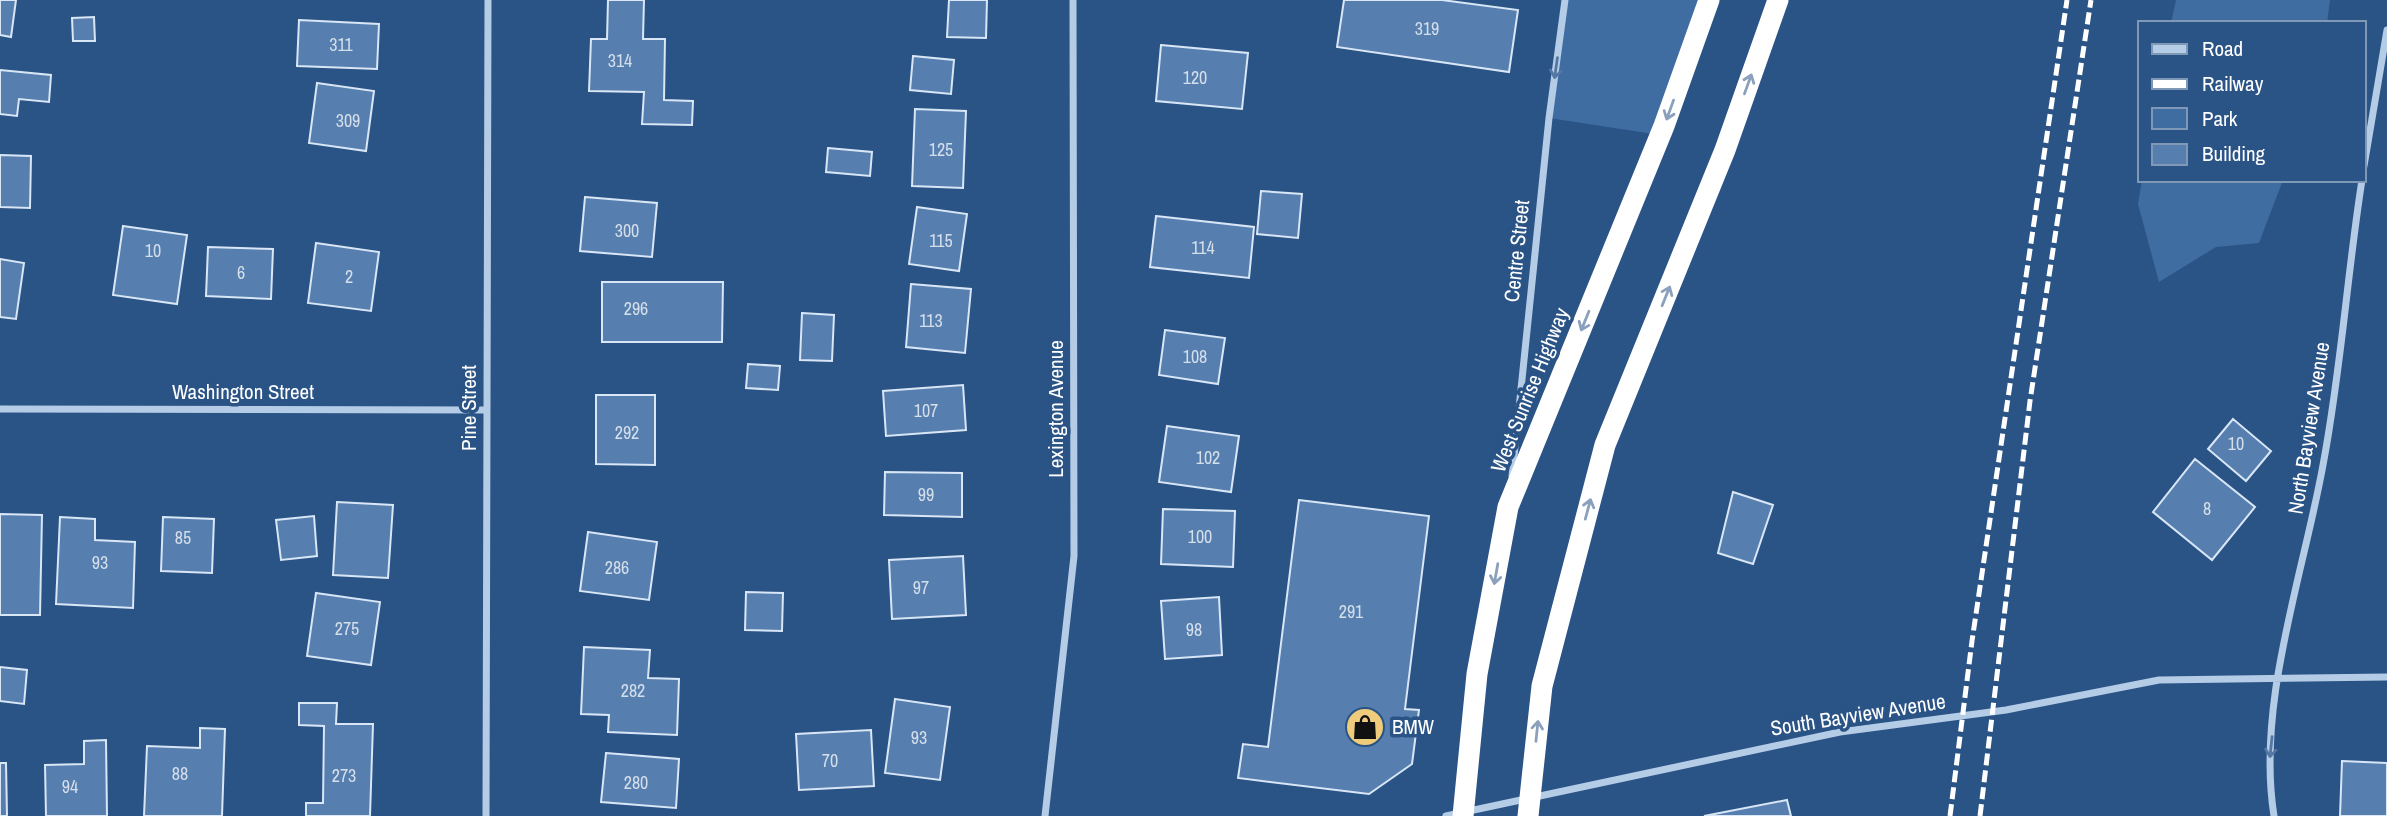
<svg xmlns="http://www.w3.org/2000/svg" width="2387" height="816" font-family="'Archivo Narrow',sans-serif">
<rect width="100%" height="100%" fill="#2a5386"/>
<path fill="#3f6da2" d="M1565 0H1706L1660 135 1549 118Z
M2176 0H2330L2327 23H2171Z
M2142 180H2283L2259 243 2216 247 2159 282 2138 204Z"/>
<path fill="#567faf" stroke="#d8e6f6" stroke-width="2" d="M0 0H16L11 37 0 35Z
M608 0H644L643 39H665L664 100 693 101 692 125 642 124 644 92 589 91 591 39H607Z
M949 0H987L986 38 947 37Z
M1344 0H1442L1518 10 1509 72 1337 47Z
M94 17 95 41H73L72 18Z
M299 20 379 24 377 69 297 66Z
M1161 45 1248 53 1242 109 1156 101Z
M913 56 954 60 951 94 910 90Z
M0 70 51 75 49 102 19 99 17 116 0 114Z
M317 83 374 91 366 151 309 143Z
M915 109 966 111 963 188 912 186Z
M828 148 872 152 870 176 826 172Z
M0 155 31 156 30 208 0 207Z
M1261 191 1302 194 1298 238 1257 234Z
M585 197 657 203 652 257 580 251Z
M917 207 967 214 959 271 909 264Z
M1156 216 1254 227 1249 278 1150 267Z
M123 226 187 235 177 304 113 295Z
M316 243 379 252 371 311 308 303Z
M208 247 273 249 271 299 206 296Z
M0 259 24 263 16 319 0 317Z
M602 282H723L722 342H602Z
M911 284 971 289 965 353 906 347Z
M802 313 834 315 832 361 800 360Z
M1165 330 1225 338 1218 384 1159 375Z
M748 364 780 366 778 390 746 388Z
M963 385 966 430 886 436 883 391Z
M596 395H655V465L596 464Z
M2233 419 2271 451 2246 481 2208 449Z
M1167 426 1239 436 1231 492 1159 482Z
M2195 459 2255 507 2212 560 2153 512Z
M885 472 962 473V517L884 515Z
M1733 492 1773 505 1753 564 1718 553Z
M1299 500 1429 516 1405 709 1419 710 1412 764 1369 794 1238 778 1243 744 1268 747Z
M337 502 393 505 388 578 333 575Z
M1163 509 1235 511 1233 567 1161 564Z
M0 514 42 515 40 615H0Z
M314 516 317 556 281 560 276 520Z
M60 517 95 519V540L135 542 133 608 56 604Z
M163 517 214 519 212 573 161 571Z
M588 532 657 542 649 600 580 591Z
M963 556 966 615 892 619 889 560Z
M746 592 783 593 782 631 745 630Z
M316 593 380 602 371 665 307 656Z
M1219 597 1222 655 1165 659 1161 601Z
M584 647 650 650 648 678 679 679 677 735 608 732 609 715 581 714Z
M0 667 27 670 24 704 0 701Z
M895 699 950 707 940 780 885 773Z
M299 703H337L336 724H373L370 816H306V803H323L324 726 299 725Z
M200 728 225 729 222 816H144L147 746 200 748Z
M871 730 874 786 799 790 796 734Z
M106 740 107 816H46L45 765 84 764V741Z
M606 753 679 759 676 808 601 802Z
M2342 761 2387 763V816H2340Z
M0 763H6L7 816H0Z
M1787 800 1791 816H1704Z"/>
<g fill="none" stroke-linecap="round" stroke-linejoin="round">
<path stroke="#b5cce7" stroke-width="7" d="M2364 166 2387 30
M0 409 486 410
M1512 476 1549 118 1565 0
M486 816 488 0
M1045 816 1074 556 1073 0
M1446 816 1840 732 2006 710 2159 680 2387 677
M2274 816C2256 704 2303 576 2323 465 2341 371 2347 275 2362 180"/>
<path stroke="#fff" stroke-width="21" d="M1463 816 1477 674 1508 507 1664 126 1709 0
M1528 816 1542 686 1605 445 1725 150 1778 0"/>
<path stroke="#fff" stroke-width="5" stroke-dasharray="12 5" stroke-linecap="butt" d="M1950 816 1972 641 2067 0
M1980 816 2030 401 2091 0"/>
</g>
<defs><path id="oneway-shaft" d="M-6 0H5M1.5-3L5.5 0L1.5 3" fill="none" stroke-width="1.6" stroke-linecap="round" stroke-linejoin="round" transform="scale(1.75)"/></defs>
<g stroke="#5477a3">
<use href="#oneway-shaft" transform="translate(1556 68) rotate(98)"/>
<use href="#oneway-shaft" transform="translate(2271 747) rotate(96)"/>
</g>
<g stroke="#8aa0bc">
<use href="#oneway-shaft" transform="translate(1748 84) rotate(-70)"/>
<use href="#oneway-shaft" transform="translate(1670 110) rotate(110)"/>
<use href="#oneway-shaft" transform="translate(1666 296) rotate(-68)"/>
<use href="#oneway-shaft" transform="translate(1585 321) rotate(112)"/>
<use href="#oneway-shaft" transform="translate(1588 509) rotate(-75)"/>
<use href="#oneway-shaft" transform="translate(1496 574) rotate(100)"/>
<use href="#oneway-shaft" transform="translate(1537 731) rotate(-84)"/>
</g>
<defs>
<symbol id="shop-disc" viewBox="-11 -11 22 22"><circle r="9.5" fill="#eecc7c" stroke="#2a5386"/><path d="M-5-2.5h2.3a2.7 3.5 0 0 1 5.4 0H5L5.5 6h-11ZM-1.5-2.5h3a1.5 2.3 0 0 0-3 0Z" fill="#111"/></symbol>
</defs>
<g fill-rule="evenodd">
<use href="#shop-disc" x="1343" y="705" width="44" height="44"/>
</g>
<g text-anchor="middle" stroke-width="7" stroke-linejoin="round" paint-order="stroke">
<g font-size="18" fill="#d5dfeb">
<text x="1427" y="35">319</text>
<text x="341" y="51">311</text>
<text x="620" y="67">314</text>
<text x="1195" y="84">120</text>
<text x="348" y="127">309</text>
<text x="941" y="156">125</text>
<text x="627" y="237">300</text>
<text x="941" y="247">115</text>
<text x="1203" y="254">114</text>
<text x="153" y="257">10</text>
<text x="241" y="279">6</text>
<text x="349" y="283">2</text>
<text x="636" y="315">296</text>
<text x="931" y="327">113</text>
<text x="1195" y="363">108</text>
<text x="926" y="417">107</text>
<text x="627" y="439">292</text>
<text x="2236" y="450">10</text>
<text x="1208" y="464">102</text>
<text x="926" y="501">99</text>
<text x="2207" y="515">8</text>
<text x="1200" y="543">100</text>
<text x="183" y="544">85</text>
<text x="100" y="569">93</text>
<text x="617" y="574">286</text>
<text x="921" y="594">97</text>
<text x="1351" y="618">291</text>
<text x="347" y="635">275</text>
<text x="1194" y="636">98</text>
<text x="633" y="697">282</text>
<text x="919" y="744">93</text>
<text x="830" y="767">70</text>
<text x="180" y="780">88</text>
<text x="344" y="782">273</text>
<text x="636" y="789">280</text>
<text x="70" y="793">94</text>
</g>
<g font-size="21" fill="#fff" stroke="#2a5386">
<text transform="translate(1517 251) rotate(-84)" y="7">Centre Street</text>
<text transform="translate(1530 390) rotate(-68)" y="7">West Sunrise Highway</text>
<text x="243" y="399">Washington Street</text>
<text transform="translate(469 408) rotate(-90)" y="7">Pine Street</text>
<text transform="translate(1056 409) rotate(-90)" y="7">Lexington Avenue</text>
<text transform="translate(2309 428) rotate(-81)" y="7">North Bayview Avenue</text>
<text transform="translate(1858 715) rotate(-9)" y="7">South Bayview Avenue</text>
</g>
<g font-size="21" fill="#fff" stroke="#2a5386" text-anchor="start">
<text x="1392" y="734">BMW</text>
</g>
</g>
<rect x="2138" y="21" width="228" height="161" fill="#2a5386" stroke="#7f98b6" stroke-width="2"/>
<rect x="2152" y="44" width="35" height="10" fill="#b5cce7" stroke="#7f98b6" stroke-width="2"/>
<text x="2202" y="56" font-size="21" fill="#ffffff">Road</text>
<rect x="2152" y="79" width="35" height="10" fill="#ffffff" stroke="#7f98b6" stroke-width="2"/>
<text x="2202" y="91" font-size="21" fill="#ffffff">Railway</text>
<rect x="2152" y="108" width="35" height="21" fill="#3f6da2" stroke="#7f98b6" stroke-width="2"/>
<text x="2202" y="126" font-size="21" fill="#ffffff">Park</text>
<rect x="2152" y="144" width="35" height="21" fill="#567faf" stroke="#7f98b6" stroke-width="2"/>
<text x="2202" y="161" font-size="21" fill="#ffffff">Building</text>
</svg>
